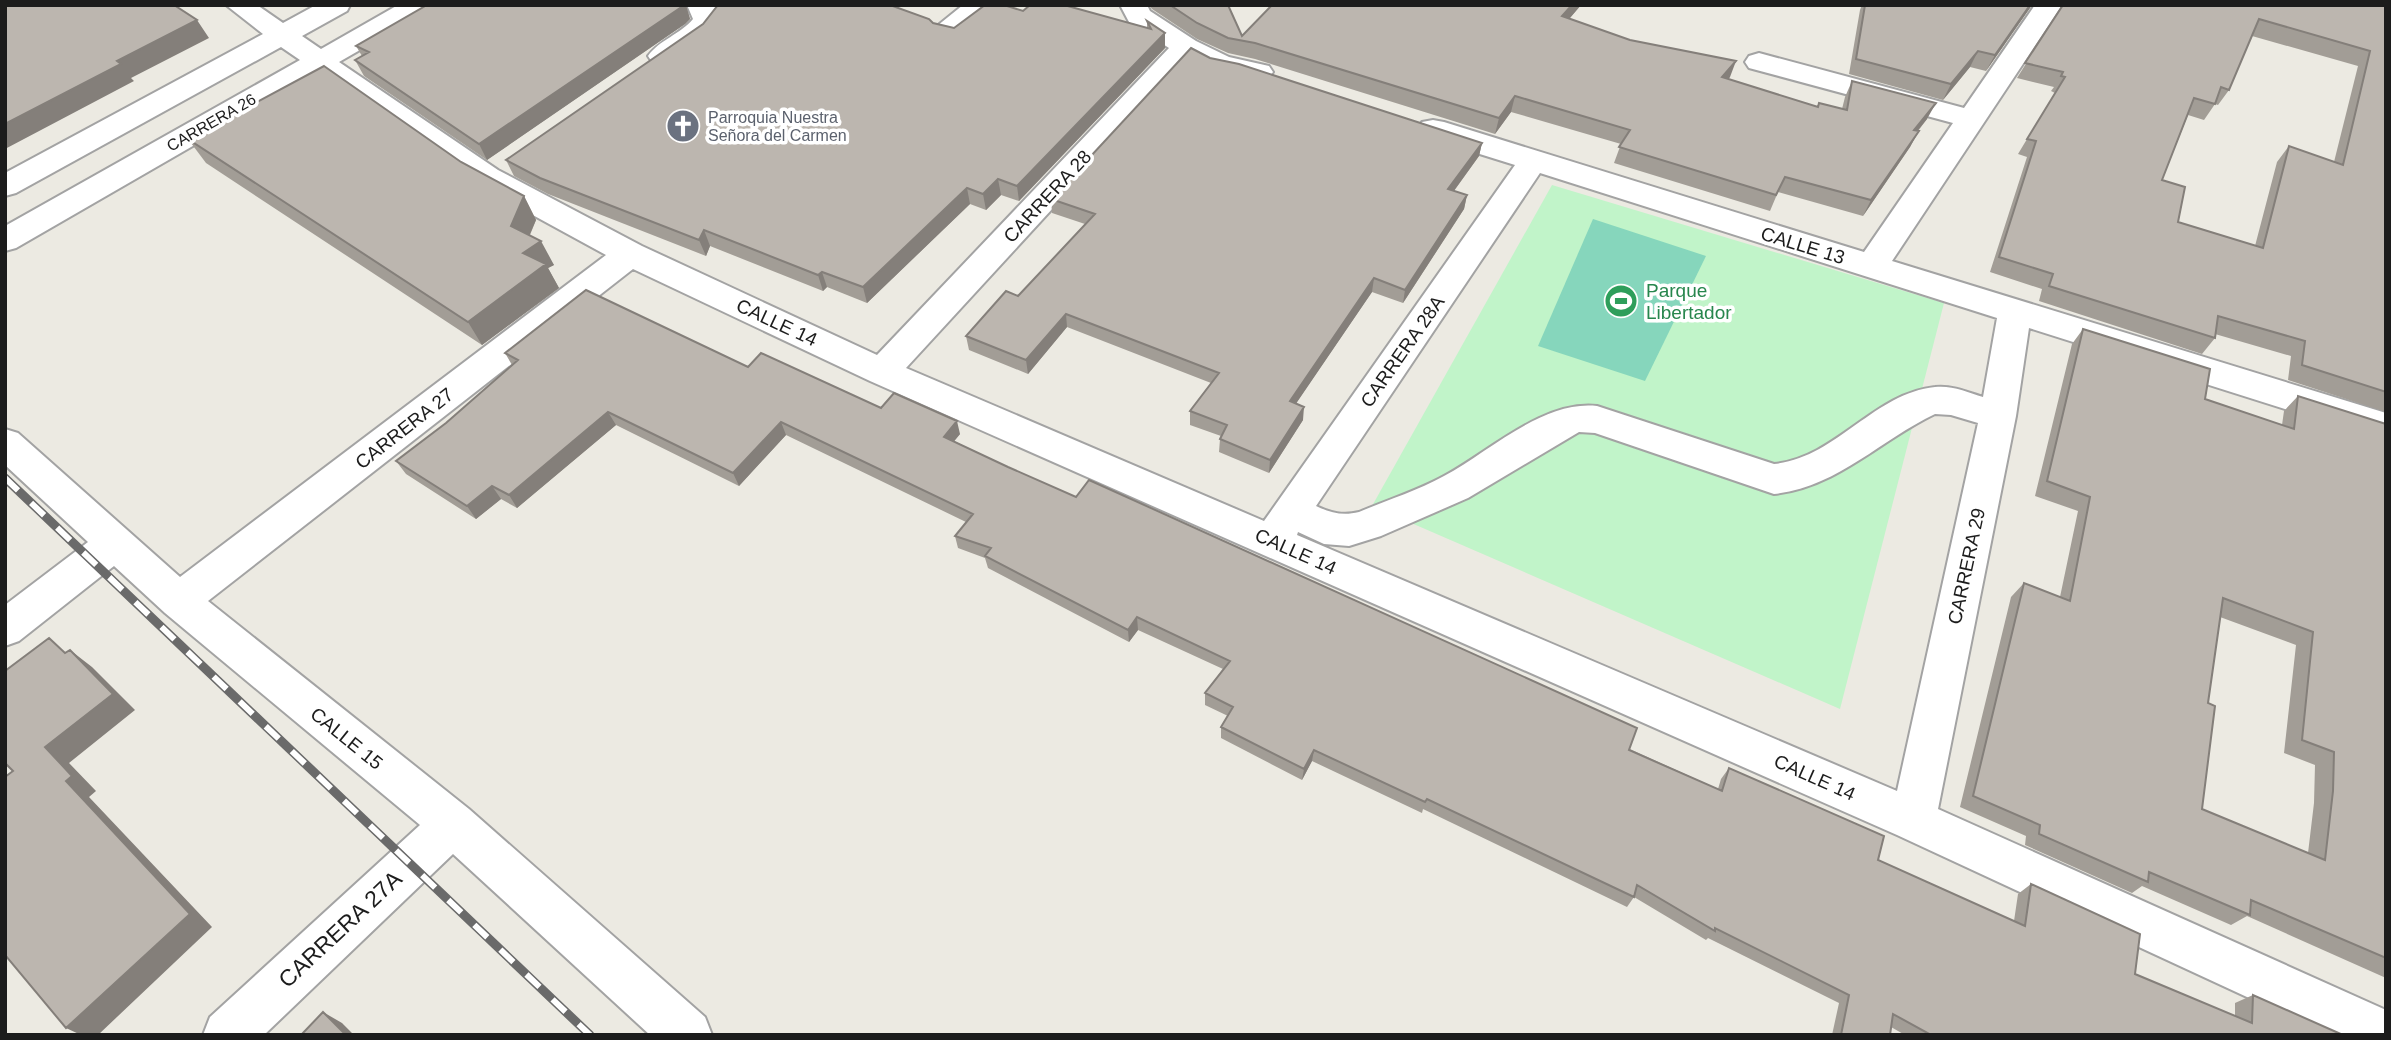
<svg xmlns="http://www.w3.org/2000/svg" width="2391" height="1040" font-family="Helvetica,sans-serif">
<rect width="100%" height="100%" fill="#eceae2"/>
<path fill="#c1f4c9" d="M1552 185 1944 303 1840 709 1372 506Z"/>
<path fill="#86d6bc" d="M1593 219 1706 256 1645 381 1538 346Z"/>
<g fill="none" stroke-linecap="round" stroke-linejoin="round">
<defs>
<path id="minor" d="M226 5H257L283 23 316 5H350L347 11 302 36 321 49 398 5H431L428 11 339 62 498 170 642 246 877 355 1169 48 1129 22 1120 5H1147L1150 11 1196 41 1229 57 1269 66 1273 72 1269 78C1245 84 1212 70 1190 59L906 368 1264 521 1515 165 1422 136 1418 129 1422 122 1433 120 1444 122 1864 252 1953 123 1749 68 1745 62 1749 56 1759 53 1964 108 2035 5H2062L1892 261 2386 413V441L2029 328 2016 416 1938 809 2386 1010V1035H2329L1897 835 870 381 633 269 208 601 469 809 705 1017 712 1035H650L453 854 264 1035H203L210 1017 420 825 165 613 114 566 19 641 5 646V605L88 542 5 465V429L18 433 180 577 606 255 476 184 319 73 16 248 5 251V226L300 60 281 47 16 193 5 196V173L263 34ZM1540 173 1997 318 1983 397C1968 392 1951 385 1935 387 1874 393 1836 458 1774 464L1597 406C1543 400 1489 452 1444 476 1417 491 1387 500 1359 512 1343 516 1331 513 1316 506ZM1935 414 1951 415 1978 423 1897 791 1297 535 1298 532 1324 544 1349 546 1381 536 1468 498 1579 432 1595 433 1774 494C1838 487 1880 440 1935 414Z
M687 5H714L721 19C707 39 679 69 652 62L648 56C659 40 681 34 693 19Z
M963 5H994C983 22 956 41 936 36L932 30Z"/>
</defs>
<use href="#minor" stroke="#a3a3a3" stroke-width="4"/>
<use href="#minor" fill="#fff" fill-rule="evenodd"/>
<defs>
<path id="rail" d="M5 478 590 1035"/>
</defs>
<use href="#rail" stroke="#6a6a6a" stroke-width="9"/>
<use href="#rail" stroke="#fff" stroke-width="6" stroke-dasharray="18" stroke-linecap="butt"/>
</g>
<path fill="#a29d96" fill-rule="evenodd" d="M427 5H686L690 19 685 24 487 160 364 76 355 60 362 56 356 46Z
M715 5H890L933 23 954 28 1023 11 1147 29V21L1165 48 1019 201 1001 195 986 210 970 204 867 303 827 287 823 291 710 246 706 256 548 194 514 176 506 160 703 24 716 7Z
M1149 5H1228L1242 36 1272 5H1581L1569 19 1730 77 1728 79 1818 107 1842 109 1845 97 1852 81 1927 119 1918 131 1910 147 1863 216 1778 192 1770 211 1614 163 1621 144 1511 112 1495 134 1255 59 1228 53 1197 39 1152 9Z
M1862 5H2032L1986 71 1970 67 1943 100 1849 74 1860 10Z
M2063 5H2386V412L2288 380 2291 356 2215 334V338L2202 354 2039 301 2042 289 1990 272 2027 157 2018 154 2055 93 2051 91 2054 87 2017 78ZM2252 36 2358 66 2334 162 2289 146 2277 162 2255 246 2178 222 2162 180 2188 115 2204 120 2215 104 2218 105 2229 90Z
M1210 58 1482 143 1479 156 1454 191 1467 195 1464 209 1403 303 1372 292 1296 403 1303 420 1269 473 1219 452 1220 439 1221 436 1190 425V411L1211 383 1067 327 1028 374 969 350 966 336 1018 296 1085 224 1052 213 1051 199Z
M188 139 461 162 524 196 536 220 530 235 554 265 548 268 559 288 482 345 206 163Z
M2083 329 2205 399 2282 425 2284 411 2298 396 2386 424V978L2247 916 2231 925 2142 886 2132 893 2025 845 2026 836 1960 807 2011 597 2024 583 2060 597 2078 511 2035 496 2072 344ZM2220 617 2296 645 2284 753 2315 765 2314 803 2308 853 2202 809 2208 703Z
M505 353 748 367 881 408 960 434 954 441 1008 467 1718 789 1721 779 1729 768 1878 860 2014 921 2018 894 2031 884 2135 974 2235 1016V1003L2253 995 2343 1035H1905L1891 1027 1890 1035H1832L1839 1003 1708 938 1706 940 1634 897 1627 907 1423 809 1422 813 1312 761 1302 780 1221 738V727L1228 716 1205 705V693L1223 669 1138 630 1129 642 988 568 985 558 958 548 955 536 966 522 786 435 739 486 616 425 517 508 501 499 476 519 406 474 396 461 446 423 512 365Z"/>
<path fill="#847f7a" d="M682 5H686L690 19 685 24 487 160 479 144Z
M1572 5H1581L1558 32 1562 16Z
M2030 5H2032L1986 71 1995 55Z
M197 20 209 38 131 78 134 81 5 149V124L117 61Z
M1165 33V48L1019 201 1017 186Z
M1978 51 1970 67 1943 100 1951 84Z
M1736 61 1730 77 1716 92 1722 77Z
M1515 96 1511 112 1495 134 1499 118Z
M1936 103 1927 119 1906 145 1914 130Z
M1919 131 1910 147 1863 216 1871 200Z
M1482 143 1479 156 1445 203 1448 189Z
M998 179 1001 195 986 210 983 194Z
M967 188 970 204 867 303 863 287Z
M1467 195 1464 209 1403 303 1405 290Z
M524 196 536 220 523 250 511 226Z
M704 230 710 246 706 256 699 240Z
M541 241 554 265 548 268 559 288 482 345 468 322 523 253Z
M822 272 827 287 823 291 818 275Z
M1374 278 1372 292 1289 414 1290 401Z
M1066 314 1067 327 1028 374 1026 360Z
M1304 407 1303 420 1269 473 1270 460Z
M608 412 616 425 517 508 509 495Z
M957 421 960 434 947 450 944 437Z
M781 422 786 435 739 486 733 473Z
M492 486 501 499 476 519 467 506Z
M1137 617 1138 630 1129 642 1128 630Z
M70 650 92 667 135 710 69 763 96 791 89 797 212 927 98 1035H81L66 1028V781L45 747Z
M1314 750 1312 761 1302 780 1304 769Z
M323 1012 342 1023 354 1035H346Z"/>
<path fill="#bcb6af" stroke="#847f7a" stroke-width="2" fill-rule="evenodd" d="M5 5H174L197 20 117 61 121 64 5 124Z
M427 5H682L680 8 479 144 355 60 369 52 356 46Z
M718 5H890L929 19 933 23 954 28 985 5H1004L1023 11 1030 5H1064L1151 29 1147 21 1165 33 1017 186 998 179 983 194 967 188 863 287 822 272 818 275 704 230 699 240 540 178 506 160 703 24Z
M1170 5H1228L1242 36 1272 5H1572L1562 16 1630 40 1736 61 1722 77 1818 107 1819 103 1847 110 1852 81 1936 103 1914 130 1919 131 1871 200 1785 177 1776 195 1619 147 1630 130 1515 96 1499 118 1255 43 1228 38 1197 23Z
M1865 5H2030L1995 55 1978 51 1951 84 1856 59Z
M2063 5H2386V392L2302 365 2305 341 2218 316 2215 338 2049 286 2053 274 1999 257 2036 141 2027 139 2065 77 2061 76 2063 72 2025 63ZM2259 19 2370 51 2343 165 2289 146 2263 248 2178 222 2185 187 2162 180 2194 98 2215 104 2221 87 2229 90Z
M1191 48 1210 58 1239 64 1482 143 1448 189 1467 195 1405 290 1374 278 1290 401 1304 407 1270 460 1220 439 1227 425 1190 411 1219 373 1066 314 1026 360 966 336 1006 291 1018 296 1095 214 1051 199Z
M324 66 461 162 524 196 511 226 541 241 523 253 546 264 468 322 188 139Z
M586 290 748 367 761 353 881 408 894 393 957 421 944 437 1008 467 1076 497 1089 480 1637 728 1629 750 1722 791 1729 768 1884 836 1878 860 2025 926 2031 884 2140 934 2135 974 2252 1023 2253 995 2343 1035H1931L1893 1014 1890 1035H1841L1849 995 1715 928V931L1637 885 1634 897 1427 799 1425 802 1314 750 1304 769 1221 727 1233 707 1205 693 1230 661 1137 617 1128 630 985 556 991 548 955 536 973 514 781 422 733 473 608 412 509 495 492 486 467 506 396 461 446 423 518 360 505 353Z
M2083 329 2210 369 2205 399 2294 429 2298 396 2386 424V958L2251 900 2250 915 2149 872 2148 882 2039 834 2040 825 1973 796 2024 583 2070 601 2090 497 2047 481ZM2223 598 2313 632 2302 740 2334 752 2333 791 2325 860 2202 809 2215 706 2208 703Z
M49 638 65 653 70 650 113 694 45 747 72 776 66 781 190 914 66 1028 5 955V777L13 771 5 763V671Z
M323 1012 346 1035H301Z"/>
<defs>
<symbol id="church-disc" viewBox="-11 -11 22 22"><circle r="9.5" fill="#6b7280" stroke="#fff"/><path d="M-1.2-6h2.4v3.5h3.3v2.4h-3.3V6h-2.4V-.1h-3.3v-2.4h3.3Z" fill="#fff"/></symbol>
<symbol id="stadium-disc" viewBox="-11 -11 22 22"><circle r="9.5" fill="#2e9e5b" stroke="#fff"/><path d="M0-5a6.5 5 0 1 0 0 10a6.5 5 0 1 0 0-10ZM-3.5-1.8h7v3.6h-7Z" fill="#fff"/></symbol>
</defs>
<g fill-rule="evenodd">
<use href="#church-disc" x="664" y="107" width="38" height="38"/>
<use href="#stadium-disc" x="1602" y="282" width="38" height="38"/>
</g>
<g text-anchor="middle" stroke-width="7" stroke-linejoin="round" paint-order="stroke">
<g font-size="16" fill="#5b616d" stroke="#fff" text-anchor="start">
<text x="708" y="123">Parroquia Nuestra<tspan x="708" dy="18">Señora del Carmen</tspan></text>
</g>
<g font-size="16" fill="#1c1c1c" stroke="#fff">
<text transform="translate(211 122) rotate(-30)" y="6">CARRERA 26</text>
</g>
<g font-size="19" fill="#1c1c1c" stroke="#fff">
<text transform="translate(1047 196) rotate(-47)" y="7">CARRERA 28</text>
<text transform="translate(1803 245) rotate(17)" y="7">CALLE 13</text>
<text transform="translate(777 322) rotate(25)" y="7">CALLE 14</text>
<text transform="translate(1402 351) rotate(-55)" y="7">CARRERA 28A</text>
<text transform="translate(404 428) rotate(-38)" y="7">CARRERA 27</text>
<text transform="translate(1296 551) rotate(24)" y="7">CALLE 14</text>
<text transform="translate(1966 566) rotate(-78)" y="7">CARRERA 29</text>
<text transform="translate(347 738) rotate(39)" y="7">CALLE 15</text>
<text transform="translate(1815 777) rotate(24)" y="7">CALLE 14</text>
</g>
<g font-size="19" fill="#27864d" stroke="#fff" text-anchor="start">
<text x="1646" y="297">Parque<tspan x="1646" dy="22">Libertador</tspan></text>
</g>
<g font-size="23" fill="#1c1c1c" stroke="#fff">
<text transform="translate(340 929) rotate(-43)" y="8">CARRERA 27A</text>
</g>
</g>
<rect width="2391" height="1040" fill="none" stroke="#1c1c1c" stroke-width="14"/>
</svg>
